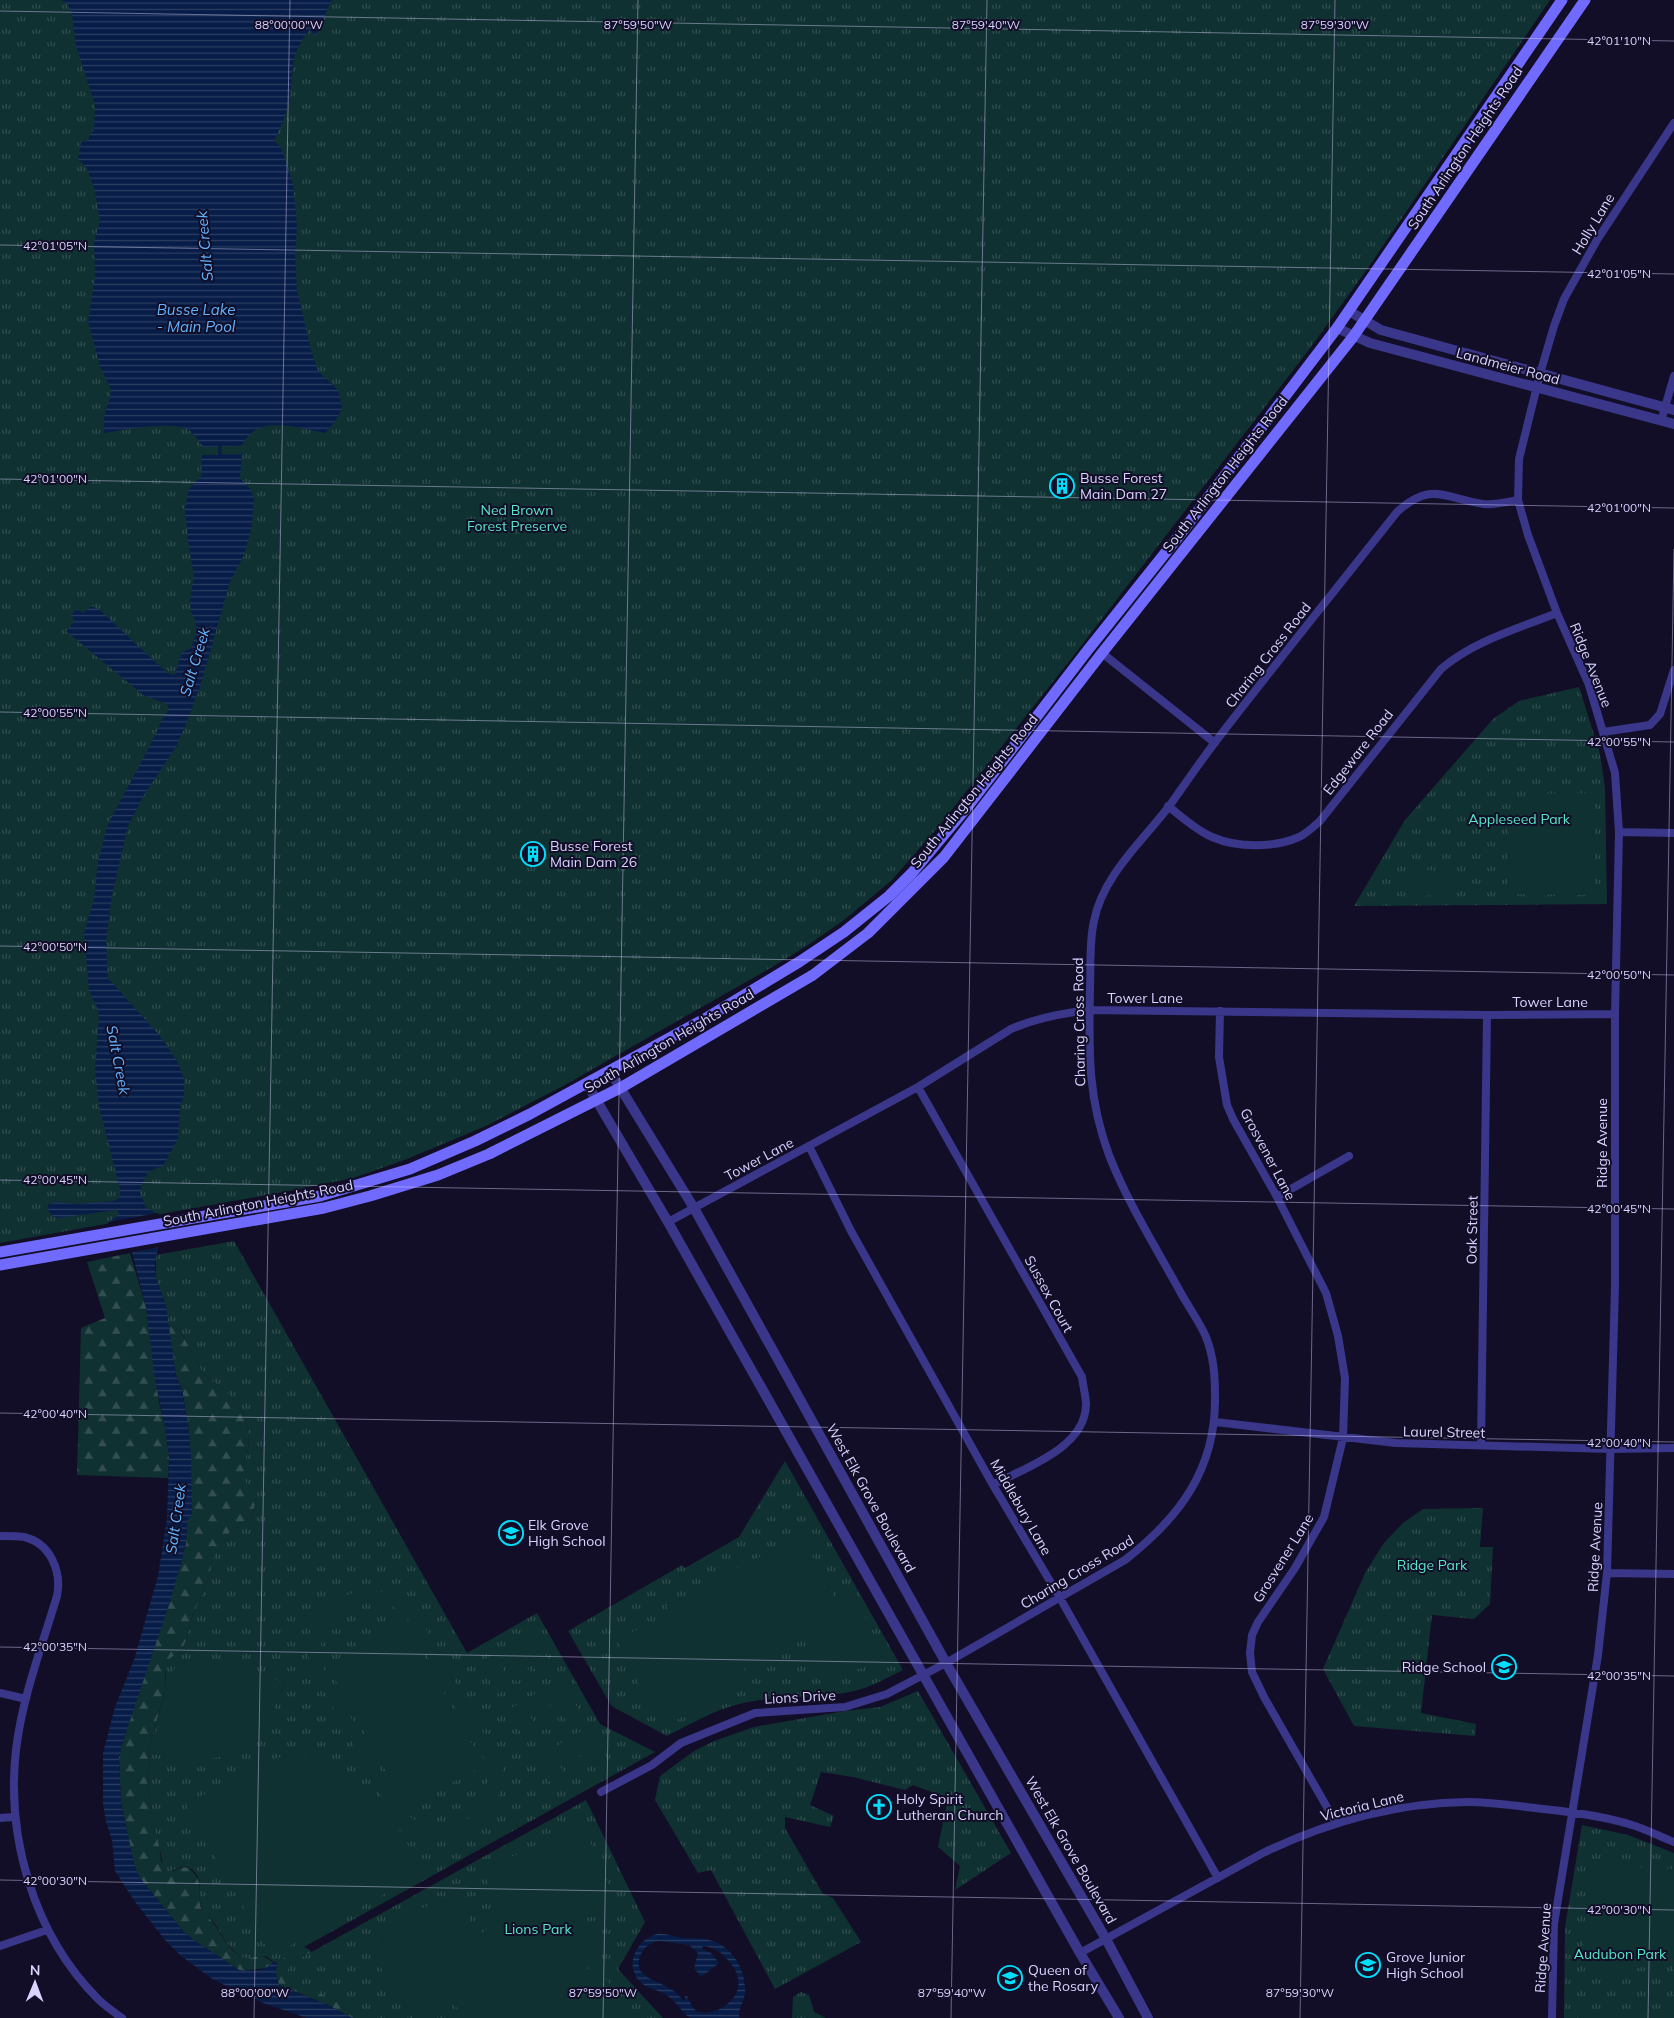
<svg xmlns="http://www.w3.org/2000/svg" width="1674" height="2018" font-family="Mulish,sans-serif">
<defs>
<pattern id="forest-firs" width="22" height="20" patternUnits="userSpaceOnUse" patternTransform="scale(1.25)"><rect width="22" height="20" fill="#103131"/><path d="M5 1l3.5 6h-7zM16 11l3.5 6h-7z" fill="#324e50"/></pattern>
<pattern id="park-tufts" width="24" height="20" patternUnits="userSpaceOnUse" patternTransform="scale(1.25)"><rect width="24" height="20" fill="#103131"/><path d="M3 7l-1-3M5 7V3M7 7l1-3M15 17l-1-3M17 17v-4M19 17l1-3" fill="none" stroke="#324e50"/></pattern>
<pattern id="water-rules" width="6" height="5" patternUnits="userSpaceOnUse" patternTransform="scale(1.25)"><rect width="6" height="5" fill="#071d47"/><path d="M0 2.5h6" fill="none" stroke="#2b3d63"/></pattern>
</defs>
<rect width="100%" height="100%" fill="#120e27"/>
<path fill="url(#forest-firs)" d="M130 1253 146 1307 159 1402 165 1427 169 1457 168 1478 77 1475 81 1328 105 1318 87 1262Z
M168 1325 180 1330 204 1375 225 1390 236 1403 245 1417 249 1436 248 1450 243 1466 255 1505 252 1516 248 1521 229 1533 213 1559 209 1578 191 1620 186 1641 181 1651 171 1658 165 1672V1691L148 1752 150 1769 147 1778 151 1810 158 1835 161 1861 173 1871C182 1867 186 1865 193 1872 206 1886 195 1900 203 1912 205 1915 209 1917 211 1920 220 1931 227 1949 241 1956 249 1959 255 1956 263 1956L273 1962 271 1966 265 1968 244 1971 239 1970 195 1941 182 1930 140 1878 134 1864 121 1803 119 1757 122 1744 180 1567 186 1543 187 1524 192 1508 190 1491 191 1458 188 1423 182 1390 176 1375Z
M302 1946 310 1950 317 1963 410 2018H352L328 2005 279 1985 276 1974 277 1962 296 1948Z"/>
<path fill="url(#park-tufts)" d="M0 0H1550L1370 265 1311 347 1071 659 939 826 892 880 844 920 808 945 767 970 563 1086 486 1126 402 1161 353 1178 289 1191 0 1243Z
M1579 687 1600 754 1605 787 1607 904 1354 906 1405 820 1493 719 1519 701Z
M234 1241 467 1653 537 1613 600 1724 655 1752 277 1962C271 1962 270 1957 264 1956 255 1955 250 1961 241 1956 227 1948 221 1932 212 1920 209 1917 205 1915 203 1912 195 1900 208 1875 187 1867 181 1865 175 1871 168 1871L164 1869 151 1810 147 1778 150 1769 148 1752 165 1692 166 1661 181 1651 186 1641 191 1620 209 1578 213 1559 220 1544 229 1533 248 1521 252 1516 255 1505 246 1482 243 1466 248 1450 249 1436 245 1417 236 1403 225 1390 204 1375 180 1330 168 1325 166 1306 156 1278V1255Z
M785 1461 903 1670C887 1678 871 1687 854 1691 815 1700 775 1694 736 1705 712 1711 689 1725 667 1736L615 1708 611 1705 568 1631 682 1565 685 1568 739 1537Z
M1483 1508 1480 1547H1493L1490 1604 1474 1619 1432 1615 1421 1713 1476 1724 1475 1736 1354 1726 1323 1669 1365 1573 1384 1543 1403 1523 1423 1509Z
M918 1691 1011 1853 955 1890 960 1866 938 1847 948 1798 913 1785 905 1790 853 1777 821 1772 810 1805 834 1816 830 1827 785 1817V1828L823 1894 833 1898 861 1942 775 1989 711 1870 698 1873 655 1800 660 1776 694 1751 714 1741 754 1727 845 1711 880 1707Z
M586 1800 645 1922 618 1969 663 2018H370L285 1977 290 1964Z
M1582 1825 1628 1835 1674 1853V2018H1564L1565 1927Z
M801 1992 809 1995 814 2012 826 2018H792L793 1997Z"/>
<path fill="#103131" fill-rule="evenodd" d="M1594 793V887L1586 895 1507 894 1509 828 1542 794Z
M1411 868 1455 873 1452 898 1408 893Z
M801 1535 838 1604 855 1600 884 1653 881 1662 820 1681 808 1649 812 1633 744 1669 750 1683 664 1726 659 1724 616 1639C635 1629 654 1623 676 1624L666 1606Z
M371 1590 388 1593 402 1598 407 1595 504 1770 500 1772C506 1841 427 1865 388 1808L311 1667C299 1624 330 1592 371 1590ZM364 1601C381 1600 396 1605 407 1618L483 1757C505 1810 444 1853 404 1811L324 1670C313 1639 331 1606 364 1601Z
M405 1622 484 1765 406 1808 327 1665Z
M532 1631 550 1663 536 1671 518 1640Z
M513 1643 531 1674 517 1682 499 1651Z
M494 1654 512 1685 498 1694 479 1663Z
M198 1655 284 1682C263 1755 220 1770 150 1753L174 1669Z
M560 1680 579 1710 564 1719 546 1688Z
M541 1690 559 1722 545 1730 527 1699Z
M522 1702 540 1733 526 1741 507 1710Z
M588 1727 607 1758 592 1767 574 1735Z
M569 1738 588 1770 573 1778 555 1747Z
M550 1749 568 1780 554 1789 536 1758Z
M295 1753 319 1756 327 1760 366 1788 375 1796 395 1823 424 1872 284 1949 264 1944 186 1804 270 1760Z
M576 1826 585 1829 620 1913 609 1916 571 1918 597 1944 569 1972 580 1975 594 1964 634 2015V2018H467L451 2002 427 2018H413L374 1957V1946L416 1910 453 1897 468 1912 473 1943 510 1905C496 1896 489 1886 482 1871Z
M1594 1865 1674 1869V1947C1659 1960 1638 1971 1617 1973 1607 1974 1595 1972 1585 1971L1583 1935Z
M1579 2009 1674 2010V2018H1579Z"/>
<path fill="url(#water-rules)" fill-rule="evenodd" d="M61 0H333L330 3 316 36 310 30C289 55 294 68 290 97 287 113 281 126 274 141L281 147 293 184 297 226 295 255 297 290 311 350 318 371 338 390 342 408 335 422 325 433C297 428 256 413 242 446L203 447C198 440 192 430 184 428 163 422 126 430 104 433V417L110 398 111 389 100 367 88 322 95 276 94 242 100 221 95 191 87 168 78 159 81 142 87 141 94 129 95 105 76 46 72 14 67 3Z
M242 454 240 478 250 489 254 497 252 526 244 555 230 582 200 687 186 724 177 745 144 795 128 826 112 895 106 941 108 978 159 1035 177 1061 184 1078V1097L180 1105 178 1139 163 1166 149 1171 142 1184 140 1193 146 1207 155 1213 158 1220 160 1235 155 1266 156 1278 166 1306 176 1375 182 1390 188 1423 191 1458 192 1513 187 1524 186 1542 180 1567 170 1602 122 1744 119 1757 121 1803 134 1864 140 1878 182 1930 195 1941 239 1970C248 1972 267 1971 273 1962H277L276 1974 279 1985 328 2005 352 2018H307L263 2003 214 1980 181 1956 165 1940 135 1902 115 1871 112 1840 106 1822 103 1804V1753L115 1707 134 1660 158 1576 167 1519 169 1457 165 1427 155 1380 146 1307 129 1241 109 1226 110 1221 118 1215 119 1212 117 1210 57 1218C51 1215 47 1212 48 1205L56 1202 76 1204 113 1201C119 1199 120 1197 120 1190L99 1106 95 1071 99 1013 89 990 84 933 94 899 98 861 108 824 154 738 161 721 169 709 167 704 143 695 66 631 75 621 71 615 77 609 83 613 92 606 101 611 167 673 175 675 182 652 191 648 197 631 195 620 191 612 190 599 194 576 188 542 185 508 189 489 201 476 202 455Z
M657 1934C666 1933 675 1937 684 1938 690 1938 697 1938 704 1939 728 1942 744 1964 745 1988 746 1999 738 2008 739 2018H690C681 2012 677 2002 668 1996 661 1990 651 1990 644 1985 622 1969 635 1940 657 1934ZM660 1941 689 1945 698 1953 694 1968 701 1977 719 1963 711 1953 702 1949 703 1946C712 1947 720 1951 726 1958 758 1989 721 2018 697 2012 692 2008 690 2001 687 1996H685V2000L684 2001C679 1996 675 1991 669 1988 656 1980 631 1977 641 1954 645 1946 651 1942 660 1941Z"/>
<path fill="#120e27" d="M158 1213 163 1235 160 1247 128 1253 126 1242 122 1236 109 1229 108 1222Z"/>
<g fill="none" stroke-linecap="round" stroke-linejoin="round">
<path stroke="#071d47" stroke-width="3" d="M220 457V443"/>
<path stroke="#3a3689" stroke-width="8" d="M1661 421 1674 376
M1102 653 1215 743
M1603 732 1650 725 1660 714 1674 670
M1168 806C1182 817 1196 830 1212 837 1237 848 1274 848 1299 837 1307 833 1313 827 1320 821L1441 669C1474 641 1517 629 1557 613
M1619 832 1674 833
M1220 1011 1219 1057 1227 1105 1233 1119 1277 1197 1326 1293 1338 1336 1345 1378 1343 1438 1324 1517 1295 1568 1258 1622 1252 1635 1250 1653 1252 1672 1264 1697 1336 1823
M918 1087 1082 1377C1083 1386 1086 1396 1086 1405 1085 1448 1026 1467 993 1485
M809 1146 851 1231 993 1485 1060 1598 1218 1878
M1277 1197 1349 1156
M668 1222 918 1087 1011 1029C1036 1018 1063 1013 1090 1010L1487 1015 1615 1014
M1215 1422 1396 1443 1610 1449 1674 1448
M1481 1445 1487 1015
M0 1536C8 1536 16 1536 24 1537 50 1543 62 1571 57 1596 42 1646 22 1698 16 1750 6 1838 34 1935 98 1999 105 2006 114 2012 122 2018
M1607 1573 1674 1574
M0 1693 26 1699
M601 1792 652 1765 681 1743 755 1713 845 1707 887 1694 946 1663 1125 1560C1180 1517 1216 1469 1215 1397 1215 1377 1214 1357 1206 1337 1200 1323 1190 1309 1182 1295 1157 1249 1128 1204 1109 1155 1087 1096 1089 1049 1090 987 1091 965 1089 942 1094 921 1103 875 1143 841 1170 805 1185 784 1200 762 1216 741 1275 664 1337 588 1397 512 1432 480 1445 499 1484 504 1495 505 1507 502 1518 500
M0 1818 14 1817
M0 1946 47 1930
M1080 1953 1263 1853C1327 1822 1396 1803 1467 1802 1493 1802 1518 1806 1543 1809 1572 1812 1604 1816 1632 1825 1646 1829 1660 1837 1674 1842
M1552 2018 1554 1924 1598 1655 1607 1573 1615 1286V1014L1619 832 1615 773 1589 685 1557 613 1528 535 1518 500 1519 459 1540 374 1554 326 1564 299 1597 240 1674 123"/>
<path stroke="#3a3689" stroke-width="10" d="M1349 311 1381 330 1674 410
M1337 328 1370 343 1674 424
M610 1071 694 1208 946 1663 1106 1939 1148 2018
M587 1084 668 1222 1080 1953 1119 2018"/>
<path stroke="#716aff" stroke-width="11" d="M0 1252 320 1196 410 1169 475 1141 530 1114 708 1017 799 962 844 932 889 896 912 873 968 806 1087 651 1182 532 1337 328 1562 0
M0 1265 324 1208 370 1196 438 1175 489 1154 622 1087 813 975 868 933 944 857 1102 653 1353 337 1585 0"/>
</g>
<path fill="none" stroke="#d9d3ff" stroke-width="1" stroke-opacity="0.45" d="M0 11 1674 41M0 245 1674 274M0 479 1674 508M0 712 1674 742M0 946 1674 975M0 1180 1674 1209M0 1413 1674 1442M0 1647 1674 1676M0 1880 1674 1910M254 2018 290 0M603 2018 638 0M951 2018 987 0M1300 2018 1335 0M1648 2018 1674 549"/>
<defs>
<symbol id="building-ring" viewBox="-11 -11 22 22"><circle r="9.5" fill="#120e27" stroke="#00e0fe" stroke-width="1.5"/><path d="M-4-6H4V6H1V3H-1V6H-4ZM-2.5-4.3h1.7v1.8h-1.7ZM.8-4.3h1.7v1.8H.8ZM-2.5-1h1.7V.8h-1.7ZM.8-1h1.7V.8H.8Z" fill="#00e0fe"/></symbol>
<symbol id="school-ring" viewBox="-11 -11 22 22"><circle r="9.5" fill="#120e27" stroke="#00e0fe" stroke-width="1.5"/><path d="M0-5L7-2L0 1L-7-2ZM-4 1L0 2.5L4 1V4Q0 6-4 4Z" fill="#00e0fe"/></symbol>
<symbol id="church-ring" viewBox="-11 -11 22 22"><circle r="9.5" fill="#120e27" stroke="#00e0fe" stroke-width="1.5"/><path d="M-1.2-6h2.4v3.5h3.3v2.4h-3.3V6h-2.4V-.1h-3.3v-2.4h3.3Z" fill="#00e0fe"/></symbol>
</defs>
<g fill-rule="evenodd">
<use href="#building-ring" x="1048" y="472" width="28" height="28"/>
<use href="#building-ring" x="519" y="840" width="28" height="28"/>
<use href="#school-ring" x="497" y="1519" width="28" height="28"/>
<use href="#school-ring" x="1490" y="1653" width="28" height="28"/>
<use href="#church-ring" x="865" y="1793" width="28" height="28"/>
<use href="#school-ring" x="1354" y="1951" width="28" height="28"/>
<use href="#school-ring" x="996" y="1964" width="28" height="28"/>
</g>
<g text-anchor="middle" stroke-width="4" stroke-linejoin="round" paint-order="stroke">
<g font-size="14" fill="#d9d3ff" stroke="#120e27">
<text transform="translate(1465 148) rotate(-56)" y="5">South Arlington Heights Road</text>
<text transform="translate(1593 224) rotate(-59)" y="5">Holly Lane</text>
<text transform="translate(1508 366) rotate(15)" y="5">Landmeier Road</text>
<text transform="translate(1225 474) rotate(-52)" y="5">South Arlington Heights Road</text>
<text transform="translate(1268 655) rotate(-52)" y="5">Charing Cross Road</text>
<text transform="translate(1591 665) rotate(68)" y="5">Ridge Avenue</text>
<text transform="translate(1358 752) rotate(-52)" y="5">Edgeware Road</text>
<text transform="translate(974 791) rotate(-51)" y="5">South Arlington Heights Road</text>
<text x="1145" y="1003">Tower Lane</text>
<text x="1550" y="1007">Tower Lane</text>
<text transform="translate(1079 1022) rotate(-91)" y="5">Charing Cross Road</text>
<text transform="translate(669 1041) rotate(-30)" y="5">South Arlington Heights Road</text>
<text transform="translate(1602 1143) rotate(-90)" y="5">Ridge Avenue</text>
<text transform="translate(1268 1154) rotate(62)" y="5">Grosvener Lane</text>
<text transform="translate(759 1159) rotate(-28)" y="5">Tower Lane</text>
<text transform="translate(258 1203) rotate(-11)" y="5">South Arlington Heights Road</text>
<text transform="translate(1472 1230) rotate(-89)" y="5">Oak Street</text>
<text transform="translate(1049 1294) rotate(61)" y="5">Sussex Court</text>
<text transform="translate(1444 1432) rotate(1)" y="5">Laurel Street</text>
<text transform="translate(871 1498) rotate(61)" y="5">West Elk Grove Boulevard</text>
<text transform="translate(1021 1507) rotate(60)" y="5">Middlebury Lane</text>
<text transform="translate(1595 1547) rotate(-87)" y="5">Ridge Avenue</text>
<text transform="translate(1283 1558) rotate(-58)" y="5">Grosvener Lane</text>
<text transform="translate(1077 1572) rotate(-31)" y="5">Charing Cross Road</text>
<text transform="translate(800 1697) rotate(-3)" y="5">Lions Drive</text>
<text transform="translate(1362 1806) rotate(-14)" y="5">Victoria Lane</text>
<text transform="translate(1071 1850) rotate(60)" y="5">West Elk Grove Boulevard</text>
<text transform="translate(1543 1948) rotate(-86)" y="5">Ridge Avenue</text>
</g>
<g font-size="14" fill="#d9d3ff" stroke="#120e27" text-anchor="start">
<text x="1080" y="483">Busse Forest<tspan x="1080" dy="16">Main Dam 27</tspan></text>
<text x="550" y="851">Busse Forest<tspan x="550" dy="16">Main Dam 26</tspan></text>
<text x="528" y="1530">Elk Grove<tspan x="528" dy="16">High School</tspan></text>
<text x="1486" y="1672" text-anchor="end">Ridge School</text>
<text x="896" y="1804">Holy Spirit<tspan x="896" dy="16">Lutheran Church</tspan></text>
<text x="1386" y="1962">Grove Junior<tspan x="1386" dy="16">High School</tspan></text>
<text x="1028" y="1975">Queen of<tspan x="1028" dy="16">the Rosary</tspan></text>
</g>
<g font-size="14" fill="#57e7c6" stroke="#120e27">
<text x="517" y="515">Ned Brown<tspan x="517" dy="16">Forest Preserve</tspan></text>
<text x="1519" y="824">Appleseed Park</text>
<text x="1432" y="1570">Ridge Park</text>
<text x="538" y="1934">Lions Park</text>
<text x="1620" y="1959">Audubon Park</text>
</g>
<g font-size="15" font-style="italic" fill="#61b3ff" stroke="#120e27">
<text transform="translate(205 246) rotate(-95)" y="5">Salt Creek</text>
<text x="196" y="315">Busse Lake<tspan x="196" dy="17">- Main Pool</tspan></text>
<text transform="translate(195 662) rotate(-73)" y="5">Salt Creek</text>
<text transform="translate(118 1060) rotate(79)" y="5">Salt Creek</text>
<text transform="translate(176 1519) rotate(-82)" y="5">Salt Creek</text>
</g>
</g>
<g font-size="12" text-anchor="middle" fill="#d9d3ff" stroke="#120e27" stroke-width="4" stroke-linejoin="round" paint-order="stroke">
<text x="289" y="29">88°00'00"W</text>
<text x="638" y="29">87°59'50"W</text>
<text x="986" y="29">87°59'40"W</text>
<text x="1335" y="29">87°59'30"W</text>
<text x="1619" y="45">42°01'10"N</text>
<text x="55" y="250">42°01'05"N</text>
<text x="1619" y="278">42°01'05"N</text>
<text x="55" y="483">42°01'00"N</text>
<text x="1619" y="512">42°01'00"N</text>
<text x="55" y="717">42°00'55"N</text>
<text x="1619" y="746">42°00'55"N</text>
<text x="55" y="951">42°00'50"N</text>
<text x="1619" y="979">42°00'50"N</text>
<text x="55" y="1184">42°00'45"N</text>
<text x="1619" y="1213">42°00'45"N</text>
<text x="55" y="1418">42°00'40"N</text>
<text x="1619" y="1447">42°00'40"N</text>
<text x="55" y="1651">42°00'35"N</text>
<text x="1619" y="1680">42°00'35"N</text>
<text x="55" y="1885">42°00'30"N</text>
<text x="1619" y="1914">42°00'30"N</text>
<text x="255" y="1997">88°00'00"W</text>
<text x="603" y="1997">87°59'50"W</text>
<text x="952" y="1997">87°59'40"W</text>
<text x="1300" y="1997">87°59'30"W</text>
</g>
<g transform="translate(35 1983) rotate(1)" stroke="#120e27" stroke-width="4" paint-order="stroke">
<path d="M0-4L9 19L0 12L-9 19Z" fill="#d9d3ff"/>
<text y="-8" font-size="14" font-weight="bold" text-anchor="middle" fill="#d9d3ff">N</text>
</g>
</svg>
